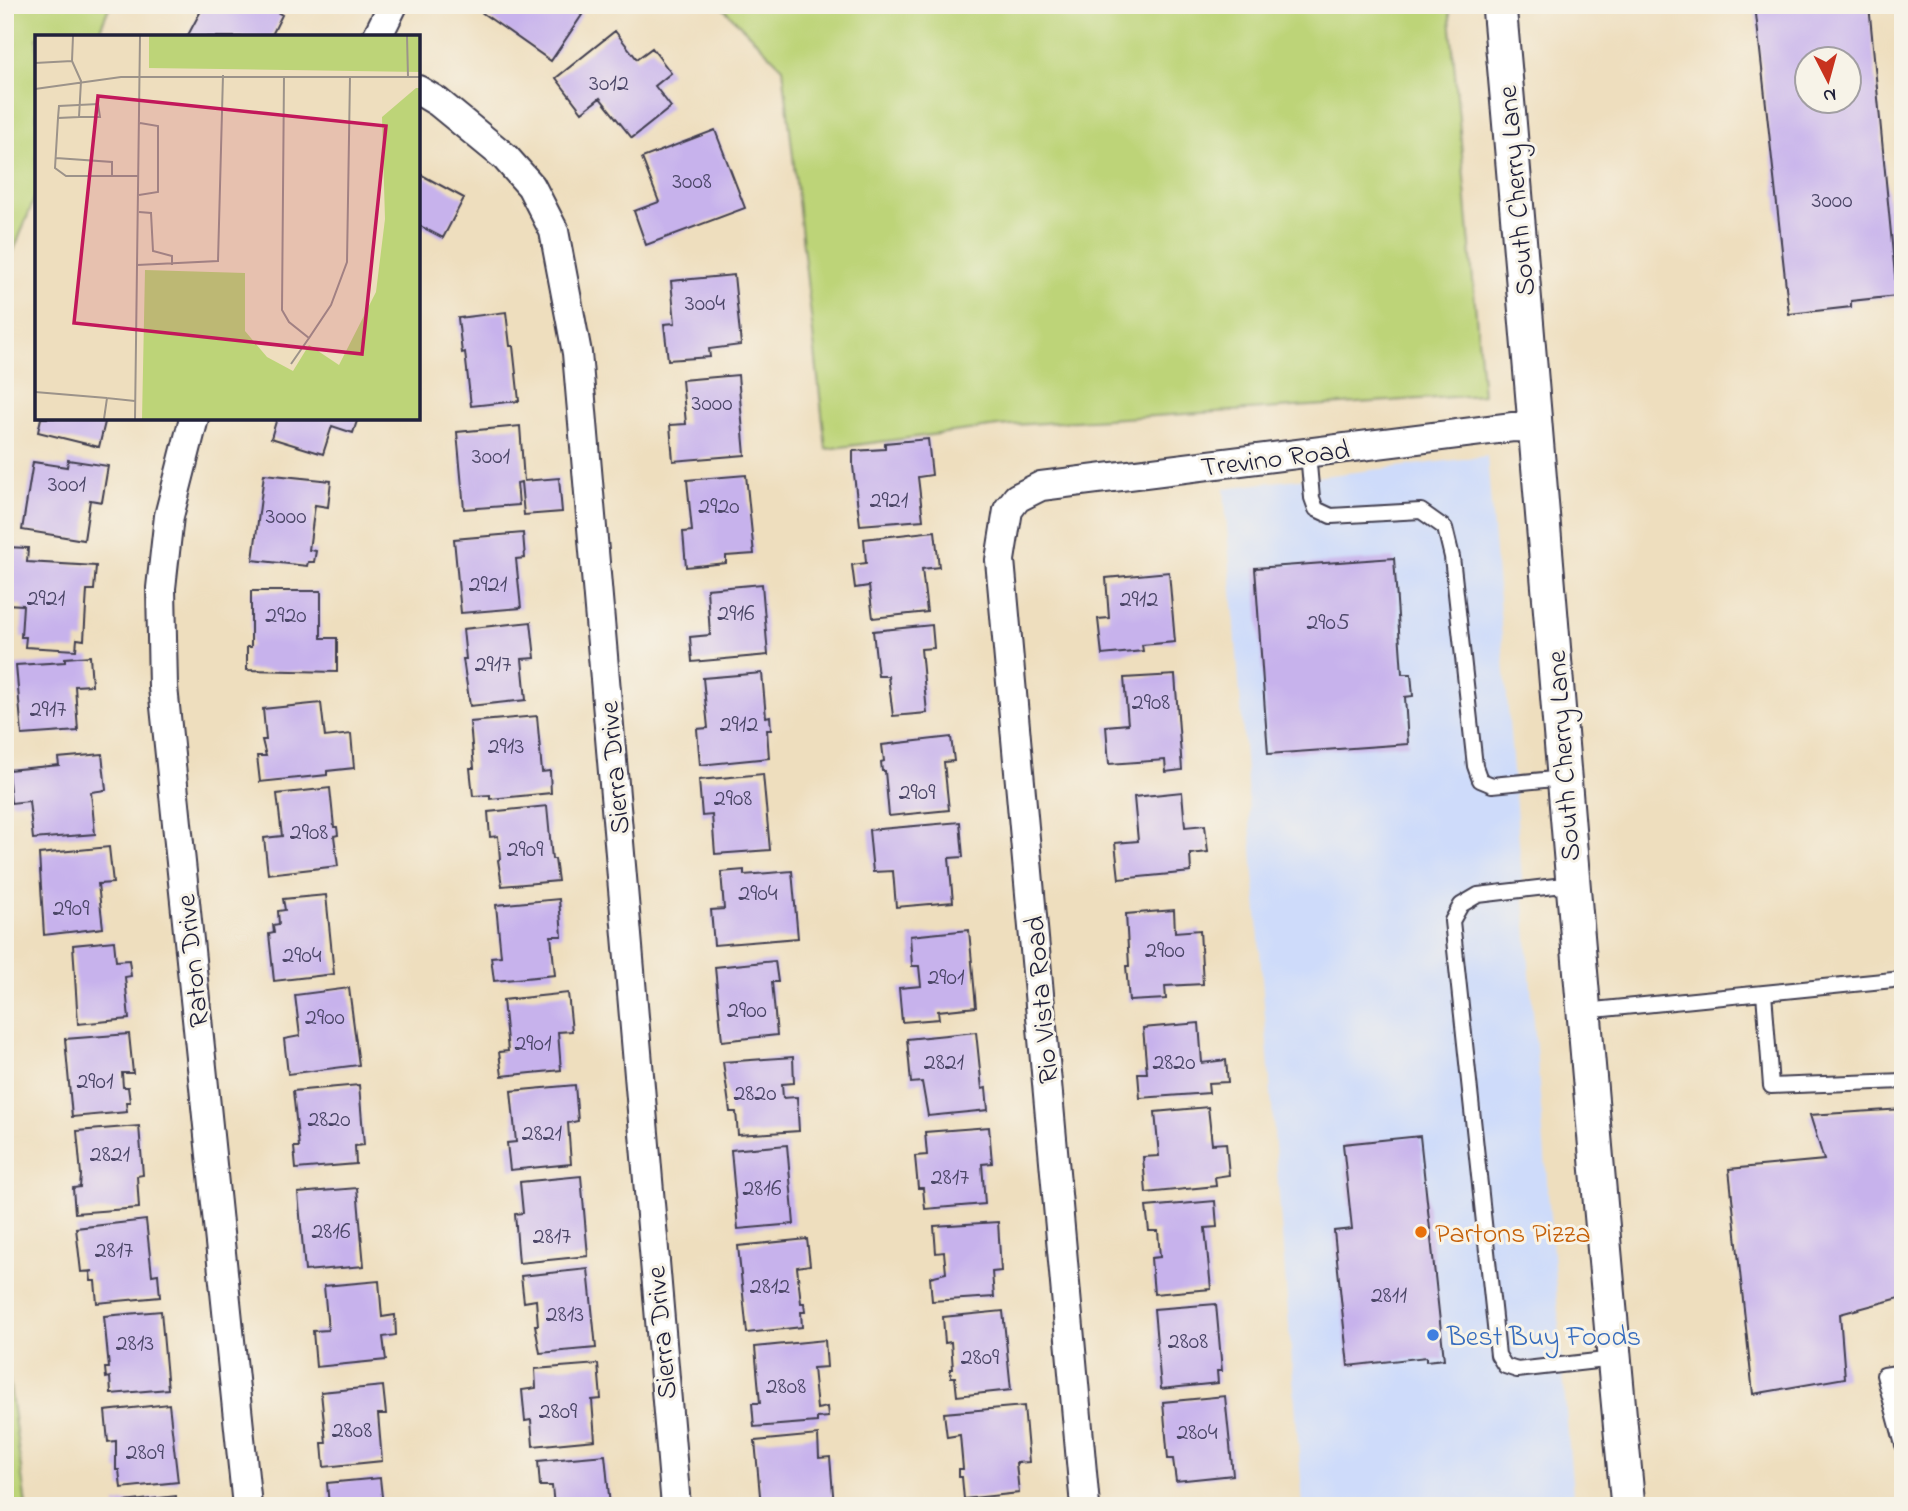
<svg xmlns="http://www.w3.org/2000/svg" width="1908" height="1511" font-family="'Indie Flower',sans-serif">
<rect width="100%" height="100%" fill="#f7f3e8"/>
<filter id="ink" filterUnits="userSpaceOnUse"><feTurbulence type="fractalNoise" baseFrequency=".0143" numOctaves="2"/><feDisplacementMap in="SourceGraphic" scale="14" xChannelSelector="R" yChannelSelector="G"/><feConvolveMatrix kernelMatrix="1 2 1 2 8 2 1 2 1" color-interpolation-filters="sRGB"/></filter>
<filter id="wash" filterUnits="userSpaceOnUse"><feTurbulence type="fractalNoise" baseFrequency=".00686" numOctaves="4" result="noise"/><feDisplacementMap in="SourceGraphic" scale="28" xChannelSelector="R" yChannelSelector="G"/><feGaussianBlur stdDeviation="1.57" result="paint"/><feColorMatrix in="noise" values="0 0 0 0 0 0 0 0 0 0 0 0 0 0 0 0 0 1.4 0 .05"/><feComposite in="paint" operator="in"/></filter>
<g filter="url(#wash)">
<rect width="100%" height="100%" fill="#eedebe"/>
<path fill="#cedbfa" d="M1487 456 1574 1506H1303L1224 488Z"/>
<path fill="#bdd478" stroke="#707b5a" stroke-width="2" d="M5 5H110L97 37H37V192L5 273Z
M720 5H1449L1483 395 998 426 826 449 783 68Z
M5 1350 26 1506H5Z"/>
<g id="blocks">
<path fill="#c7b2ec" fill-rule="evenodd" d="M204 5H264L282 15 271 37H187Z
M486 5H567L582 15 551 61 481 12Z
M1755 5H1869L1897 296 1851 301V307L1789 314ZM1806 60H1848V102H1806Z
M615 31 637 59 652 48 671 73 655 86 671 107 632 138 600 98 582 112 556 78Z
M715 130 745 208 646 245 634 211 659 202 642 158Z
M418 173 464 198 443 238 418 225Z
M734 275 741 345 709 349 710 357 668 360 664 324 675 323 671 281Z
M506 312 510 346H513L519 401 471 406 465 352 462 353 458 318Z
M738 375 745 455 673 461 670 425 686 424 682 380Z
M41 418H106L99 447 38 432Z
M277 418H358L353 433 332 426 323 454 271 438Z
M520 426 524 481 559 478 562 512 524 515 521 482 517 483 519 505 464 509 457 432Z
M928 439 932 475 918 477 923 520 860 525 853 466V451L885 449V443Z
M68 460 108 466 102 502 90 500 84 540 22 530 33 462 67 467Z
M264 474 331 481 328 507 315 505 309 550 316 551 314 562H308L307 566 253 560Z
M746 475 754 554 726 556V563L686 567 683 532 692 531 687 480Z
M935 531 939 567 922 569 927 612 873 618 869 586 855 588 852 565 866 563 864 539Z
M523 533 525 558 516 559 521 608 461 613 454 539Z
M5 547 28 548 27 562 96 566 94 590H87L84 640 77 639 76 650 25 647 26 637H21L23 605 5 604Z
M1394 558 1402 674H1411L1413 696 1405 697 1408 744 1268 754 1255 568Z
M1169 572 1175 642 1142 645 1143 651 1102 655 1098 619 1109 618 1106 578Z
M762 584 768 655 692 662 690 637 710 635 707 589Z
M251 591H321V638H337V672L247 670V647H251Z
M531 622 535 658 522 659 526 700 470 706 463 659H466L463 629Z
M932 625 934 648 921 649 927 713 893 716 888 676H878L873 631Z
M90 656 92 685 75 686 78 731 22 735 16 665 65 662V658Z
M762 673 766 717 770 716 771 730H767L769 758 700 765 697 729 708 728 703 678Z
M1175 675 1182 770 1166 772 1165 760 1109 764 1106 726 1128 724 1124 678Z
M321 703 325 737 351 734 354 768 327 771V775L260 782 257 756H266L262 740H266L263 709Z
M537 716 542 772 550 771 551 793 490 799V795L473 796 470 768H474L470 722Z
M951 737 954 761 944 762 949 810 889 816 885 771H882L881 762 884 761 882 745Z
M102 754 106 790 91 792 95 834 33 839 29 801 11 803 8 770 59 765 58 758Z
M763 774 770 850 715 854 712 815 702 816 699 780Z
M330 788 334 827H337L338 835 334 836 338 866 268 874 264 838 282 836 277 794Z
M1182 792 1185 827 1205 825 1208 852 1190 854 1191 872 1119 879 1115 843 1138 841 1134 797Z
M547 806 552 859H555L558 881 502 886 498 860 500 859 498 836 490 837 488 812Z
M960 822 963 857 949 858 953 902 896 907 893 871 873 872 869 830Z
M109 847 113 883 98 884 103 928 44 935 39 854Z
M744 870V875L792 871 798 938 714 945 711 910 724 909 721 872Z
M326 895 334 974 274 981 269 934 274 933 273 925 279 924 278 911 285 910 283 899Z
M559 899 562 936H551L555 975 494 981 491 957 501 956 496 905Z
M1174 910 1175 932 1200 930 1203 984 1165 986 1166 999 1129 1001 1126 966H1129L1126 914Z
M969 930 976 1007 938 1011 939 1019 902 1022 899 988 921 986 919 966H912L910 936Z
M114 941 116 961 129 960 131 976 125 977 129 1019 78 1024 73 945Z
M775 961 778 982H772L777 1035 722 1041 715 967Z
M349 988 359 1065 288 1074 284 1039 300 1036 295 995Z
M568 993 572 1031 558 1032 561 1070 502 1076 499 1052 508 1051 503 1000Z
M1199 1023 1202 1063 1226 1060 1228 1082 1208 1083 1209 1093 1140 1098 1138 1073H1147L1143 1028Z
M976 1032 982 1089 986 1088 988 1110 928 1116 922 1082 911 1083 907 1039Z
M129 1034 133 1073H122L123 1087H128L130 1102H126L127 1112 72 1117 65 1039Z
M793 1057 794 1083 782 1084 783 1098 797 1097 799 1131 738 1135 736 1112H730L723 1062Z
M359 1085 364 1145 355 1146 356 1164 296 1169 294 1147H299L293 1091Z
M575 1085 578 1121 568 1123 571 1164 510 1170 507 1143 516 1142 511 1091Z
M1208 1107 1212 1144 1226 1143 1229 1175 1215 1177 1216 1186 1146 1193 1143 1157 1159 1156 1155 1112Z
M1903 1109V1297L1840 1314 1845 1378 1753 1394 1729 1169 1824 1160 1810 1115Z
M139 1126 143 1175 137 1176 139 1208 75 1213 73 1188 80 1187 81 1175 77 1131Z
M989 1127 992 1163 982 1164 985 1204 925 1209 923 1188H918L915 1156 927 1155 925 1132Z
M1420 1136 1444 1359 1426 1361V1357L1348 1366 1334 1231 1352 1229 1343 1144Z
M787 1145 794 1224 738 1229 731 1150Z
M581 1176 588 1256 519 1263 515 1214 523 1213 520 1182Z
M357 1188 364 1266 305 1271 298 1193Z
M1215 1201 1217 1227 1205 1228 1211 1289 1154 1294 1151 1258 1160 1257 1158 1231H1149L1146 1207Z
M146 1220 152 1275 158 1274 160 1297 97 1303 95 1281H91L90 1272 93 1271 81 1272 76 1228Z
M998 1222 1001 1271 992 1272 994 1297 932 1301 930 1277 946 1273 944 1252 936 1253 934 1226Z
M807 1239 810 1265 797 1267 801 1303H804L805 1312H801L802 1327 747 1333 738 1246Z
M588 1269 596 1348 540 1353 535 1325H538L536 1300 524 1302 521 1276Z
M379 1281 382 1317 395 1315 396 1335 383 1337 386 1360 316 1367 313 1331 328 1330 324 1286Z
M1216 1304 1222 1371H1217L1218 1383 1161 1389 1154 1309Z
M161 1311 168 1389 111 1394 110 1377 106 1378 105 1368H109L104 1316Z
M1003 1311 1011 1390 957 1396 955 1377H951L950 1369H953L951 1342 945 1343 943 1317Z
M825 1340 827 1367 813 1368 817 1409 827 1407 828 1417 817 1418V1422L754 1427 752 1403H760L755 1347Z
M598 1364 601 1399 592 1400 595 1440 533 1446 531 1420 525 1421 522 1390 536 1388 535 1369Z
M383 1386 386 1414H378L382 1461 324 1467 322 1443H326L321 1392Z
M1225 1396 1233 1475 1176 1481 1173 1459H1168L1163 1402Z
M169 1404 178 1482 121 1488 119 1470H116V1441L108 1442 105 1411Z
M1024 1406 1029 1462 1016 1463 1019 1493 964 1499 962 1477H959V1469H963L960 1435 947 1437 944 1413Z
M818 1435 819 1458 830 1457 834 1506H761L755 1441Z
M605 1455 610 1506H554L552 1486H540L538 1461Z
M380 1478 383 1506H329L327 1483Z
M176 1496 177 1506H116V1503Z"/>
</g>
</g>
<g filter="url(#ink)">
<use href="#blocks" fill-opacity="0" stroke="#413e4f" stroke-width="2"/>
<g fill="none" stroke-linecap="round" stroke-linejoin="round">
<defs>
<path id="service" d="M1308 453 1312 498 1316 509 1331 516 1421 511 1445 528 1452 557 1475 766 1480 780 1492 785 1564 778
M1572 884 1478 895 1461 905 1452 921 1498 1355 1505 1366 1517 1370 1614 1359
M1764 993 1771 1086 1903 1081
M1584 1011 1903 979
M1903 1372 1884 1375 1903 1445"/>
<path id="minor" d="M377 37 393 5
M418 90 438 102 505 157 531 186 554 231 577 353 676 1506
M194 418 169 516 161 588 163 687 247 1506
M1085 1506 1000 560 1008 510 1017 498 1041 486 1513 427 1537 428"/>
<path id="tertiary" d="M1499 5C1544 505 1580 1006 1628 1506"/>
</defs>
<use href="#service" stroke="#413e4f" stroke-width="18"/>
<use href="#minor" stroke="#413e4f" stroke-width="32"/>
<use href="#tertiary" stroke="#413e4f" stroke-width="37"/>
<use href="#service" stroke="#fff" stroke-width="14"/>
<use href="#minor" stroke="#fff" stroke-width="28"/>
<use href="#tertiary" stroke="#fff" stroke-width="33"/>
</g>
</g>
<circle fill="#e8710a" stroke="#f7f3e8" stroke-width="2.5" cx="1421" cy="1232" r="7"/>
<circle fill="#3f7fe0" stroke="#f7f3e8" stroke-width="2.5" cx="1433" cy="1335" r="7"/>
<g text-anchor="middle" stroke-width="6" stroke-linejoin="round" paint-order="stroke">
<g font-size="24" fill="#4b4667">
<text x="609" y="90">3012</text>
<text x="692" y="188">3008</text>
<text x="1832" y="207">3000</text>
<text x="705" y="310">3004</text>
<text x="712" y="410">3000</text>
<text x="491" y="463">3001</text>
<text x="67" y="491">3001</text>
<text x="889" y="507">2921</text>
<text x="719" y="513">2920</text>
<text x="286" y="523">3000</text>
<text x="488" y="591">2921</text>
<text x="46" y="605">2921</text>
<text x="1139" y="606">2912</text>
<text x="736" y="620">2916</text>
<text x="286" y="622">2920</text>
<text x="1328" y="629">2905</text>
<text x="493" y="671">2917</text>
<text x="1151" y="709">2908</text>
<text x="48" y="716">2917</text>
<text x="739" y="731">2912</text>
<text x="506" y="753">2913</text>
<text x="917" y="799">2909</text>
<text x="733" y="805">2908</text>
<text x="309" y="839">2908</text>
<text x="525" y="856">2909</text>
<text x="758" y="900">2904</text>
<text x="71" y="915">2909</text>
<text x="1165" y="957">2900</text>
<text x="302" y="962">2904</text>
<text x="946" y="984">2901</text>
<text x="747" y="1017">2900</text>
<text x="325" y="1024">2900</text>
<text x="533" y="1050">2901</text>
<text x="944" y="1069">2821</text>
<text x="1174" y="1069">2820</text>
<text x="95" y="1088">2901</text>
<text x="755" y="1100">2820</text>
<text x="329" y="1126">2820</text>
<text x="542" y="1140">2821</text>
<text x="110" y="1161">2821</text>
<text x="950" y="1184">2817</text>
<text x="762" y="1195">2816</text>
<text x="331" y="1238">2816</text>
<text x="552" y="1243">2817</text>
<text x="114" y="1257">2817</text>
<text x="770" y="1293">2812</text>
<text x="1389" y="1302">2811</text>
<text x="565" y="1321">2813</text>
<text x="1188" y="1348">2808</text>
<text x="135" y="1350">2813</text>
<text x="980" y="1364">2809</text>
<text x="786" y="1393">2808</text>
<text x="558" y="1418">2809</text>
<text x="352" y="1437">2808</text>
<text x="1197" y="1439">2804</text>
<text x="145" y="1459">2809</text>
</g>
<g font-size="28" fill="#22223b" stroke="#f7f3e8">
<text transform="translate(1515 191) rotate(-95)" y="10">South Cherry Lane</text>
<text transform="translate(1275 457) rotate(-7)" y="10">Trevino Road</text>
<text transform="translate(1562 756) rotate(-94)" y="10">South Cherry Lane</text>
<text transform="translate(613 768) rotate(-95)" y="10">Sierra Drive</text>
<text transform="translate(191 961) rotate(-96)" y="10">Raton Drive</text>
<text transform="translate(1040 1000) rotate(-95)" y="10">Rio Vista Road</text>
<text transform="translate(660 1333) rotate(-95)" y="10">Sierra Drive</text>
</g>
<g font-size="28" fill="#c56008" stroke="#f7f3e8" text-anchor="start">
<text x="1435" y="1242">Partons Pizza</text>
</g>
<g font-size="28" fill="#366cbe" stroke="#f7f3e8" text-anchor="start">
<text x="1447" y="1345">Best Buy Foods</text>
</g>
</g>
<g transform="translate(35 35)">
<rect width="385" height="385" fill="#eedebe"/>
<path d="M114 1H385V37L114 33ZM381 53H385V384H107L110 235 210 238V296L232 322 258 336 274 310 304 330 341 257 350 184 347 82Z" fill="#bdd478"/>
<path fill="none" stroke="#9c938a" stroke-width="2" d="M38 1 37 26 46 46 44 82 23 83 20 133 31 141H104M372 1 373 42M0 28 37 26M249 41 247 275 254 287 274 303 296 270 312 227 315 41M0 54 86 42H385M23 83 24 71 63 69 65 82H44M21 123 77 127V141M104 160 123 157V91L105 88M104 177 116 178 118 216 137 221V230M102 230 183 226 188 40M256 329 274 303M0 357 72 363M69 384 72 363 100 366M100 384 105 1"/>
<path fill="#c2185b" fill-opacity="0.15" stroke="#c2185b" stroke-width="3.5" d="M63 61 351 91 327 319 39 288Z"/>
<rect width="385" height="385" fill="none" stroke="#22223b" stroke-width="3.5"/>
</g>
<rect width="1908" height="1511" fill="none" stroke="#f7f3e8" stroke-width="28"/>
<g transform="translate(1828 80) rotate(174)"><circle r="33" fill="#f7f3e8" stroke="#a29fa3" stroke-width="2"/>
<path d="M0-5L12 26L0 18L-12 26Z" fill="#c8321e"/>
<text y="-10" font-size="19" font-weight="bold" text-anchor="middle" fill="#22223b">N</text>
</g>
</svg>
